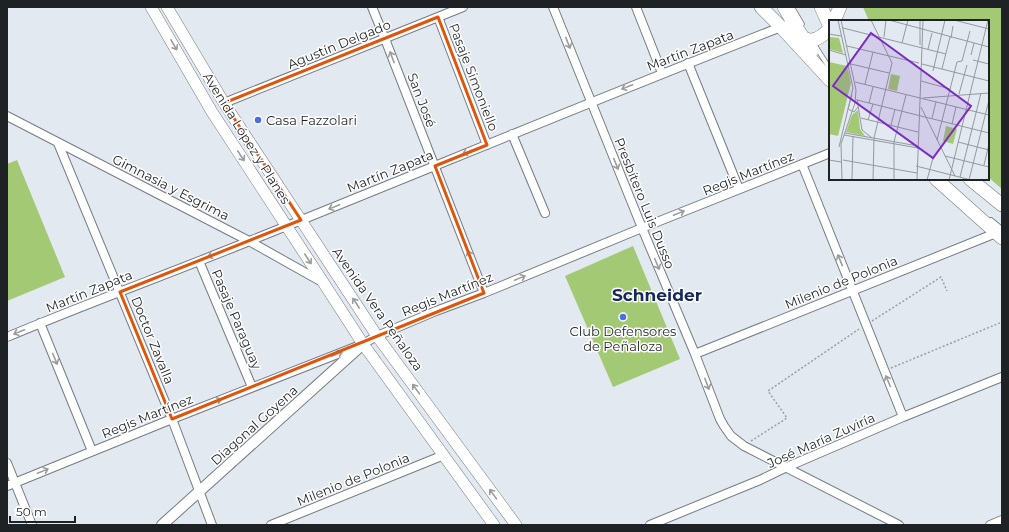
<svg xmlns="http://www.w3.org/2000/svg" width="1009" height="532" font-family="Montserrat,sans-serif">
<rect width="100%" height="100%" fill="#e2e9f1"/>
<path fill="#a3c974" d="M863 7H1002V189L988 177V21H869Z
M17 160 65 277 7 301V164Z
M633 246 680 359 613 387 565 276Z"/>
<g fill="none" stroke-linecap="round" stroke-linejoin="round">
<defs>
<path id="service" d="M792 7 802 24
M816 47 830 69
M991 220 1002 229"/>
<path id="minor" d="M372 7 385 39 484 293
M553 7 642 228 695 354 720 419 724 426 731 436 744 446 899 525
M636 7 662 73
M438 17 487 145
M688 63 739 189
M224 103 463 7
M7 116 249 241 322 282
M512 134 545 213
M58 143 172 419 212 525
M802 164 903 417
M199 261 252 387
M40 323 92 451
M7 337C88 303 171 273 252 240 429 169 604 96 781 27
M695 354 996 233
M7 463 32 525
M7 486 172 419 363 344 377 336 436 311 484 293 642 228 830 153
M271 525 444 455
M650 525 760 480 787 467 903 417 1002 377
M990 525 1002 520"/>
<path id="tertiary" d="M162 525 363 344"/>
<path id="secondary" d="M151 7 212 112 323 282 363 344 494 525
M167 7 224 103 377 336 516 525"/>
<path id="primary" d="M761 7 781 27 830 80
M784 7 791 19 812 51
M821 7 830 27
M834 21 840 7
M798 36C802 37 807 40 811 40 818 40 826 33 830 28
M936 179 1002 238
M970 179 1002 205"/>
</defs>
<use href="#service" stroke="#767c83" stroke-width="5.5"/>
<use href="#minor" stroke="#767c83" stroke-width="10"/>
<use href="#tertiary" stroke="#767c83" stroke-width="12"/>
<use href="#secondary" stroke="#767c83" stroke-width="12"/>
<use href="#primary" stroke="#767c83" stroke-width="14"/>
<path stroke="#9a9fa5" stroke-width="1.5" stroke-dasharray="2 2" stroke-linecap="butt" d="M872 321 941 277 947 291
M891 368 1002 322
M751 441 787 418 768 391 859 329"/>
<use href="#service" stroke="#fff" stroke-width="4"/>
<use href="#minor" stroke="#fff" stroke-width="8"/>
<use href="#tertiary" stroke="#fff" stroke-width="10"/>
<use href="#secondary" stroke="#fff" stroke-width="11"/>
<use href="#primary" stroke="#fff" stroke-width="13"/>
</g>
<defs><path id="oneway-shaft" d="M-6 0H5M1.5-3L5.5 0L1.5 3" fill="none" stroke-width="1.6" stroke-linecap="round" stroke-linejoin="round"/></defs>
<g stroke="#9a9c9d">
<use href="#oneway-shaft" transform="translate(568 43) rotate(68)"/>
<use href="#oneway-shaft" transform="translate(174 45) rotate(60)"/>
<use href="#oneway-shaft" transform="translate(392 57) rotate(-111)"/>
<use href="#oneway-shaft" transform="translate(627 87) rotate(158)"/>
<use href="#oneway-shaft" transform="translate(468 152) rotate(158)"/>
<use href="#oneway-shaft" transform="translate(241 156) rotate(57)"/>
<use href="#oneway-shaft" transform="translate(616 164) rotate(68)"/>
<use href="#oneway-shaft" transform="translate(334 207) rotate(158)"/>
<use href="#oneway-shaft" transform="translate(679 213) rotate(-22)"/>
<use href="#oneway-shaft" transform="translate(213 255) rotate(159)"/>
<use href="#oneway-shaft" transform="translate(470 256) rotate(-111)"/>
<use href="#oneway-shaft" transform="translate(308 259) rotate(57)"/>
<use href="#oneway-shaft" transform="translate(840 260) rotate(-112)"/>
<use href="#oneway-shaft" transform="translate(657 264) rotate(67)"/>
<use href="#oneway-shaft" transform="translate(520 278) rotate(-22)"/>
<use href="#oneway-shaft" transform="translate(356 303) rotate(-123)"/>
<use href="#oneway-shaft" transform="translate(19 332) rotate(158)"/>
<use href="#oneway-shaft" transform="translate(337 354) rotate(-21)"/>
<use href="#oneway-shaft" transform="translate(55 359) rotate(68)"/>
<use href="#oneway-shaft" transform="translate(888 381) rotate(-113)"/>
<use href="#oneway-shaft" transform="translate(707 384) rotate(69)"/>
<use href="#oneway-shaft" transform="translate(416 389) rotate(-126)"/>
<use href="#oneway-shaft" transform="translate(216 401) rotate(-21)"/>
<use href="#oneway-shaft" transform="translate(43 471) rotate(-22)"/>
<use href="#oneway-shaft" transform="translate(493 494) rotate(-126)"/>
</g>
<path fill="none" stroke="#de560d" stroke-width="3" stroke-linejoin="round" d="M438 17 487 145 435 166 484 293 172 419 120 292 301 220 224 103Z"/>
<g fill="#4a6fe2" stroke="#fff" stroke-width="1.5">
<circle cx="258" cy="120" r="4"/>
<circle cx="623" cy="317" r="4"/>
</g>
<g text-anchor="middle" stroke-width="3" stroke-linejoin="round" paint-order="stroke">
<g font-size="13" fill="#1f2225" stroke="#fff">
<text transform="translate(339 44) rotate(-22)" y="5">Agustín Delgado</text>
<text transform="translate(690 50) rotate(-21)" y="5">Martín Zapata</text>
<text transform="translate(474 77) rotate(69)" y="5">Pasaje Simoniello</text>
<text transform="translate(422 100) rotate(69)" y="5">San José</text>
<text transform="translate(247 138) rotate(58)" y="5">Avenida López y Planes</text>
<text transform="translate(390 171) rotate(-22)" y="5">Martín Zapata</text>
<text transform="translate(748 173) rotate(-22)" y="5">Regis Martínez</text>
<text transform="translate(171 187) rotate(27)" y="5">Gimnasia y Esgrima</text>
<text transform="translate(645 203) rotate(68)" y="5">Presbítero Luis Dusso</text>
<text transform="translate(841 282) rotate(-22)" y="5">Milenio de Polonia</text>
<text transform="translate(89 291) rotate(-22)" y="5">Martín Zapata</text>
<text transform="translate(447 294) rotate(-22)" y="5">Regis Martínez</text>
<text transform="translate(378 309) rotate(55)" y="5">Avenida Vera Peñaloza</text>
<text transform="translate(237 319) rotate(67)" y="5">Pasaje Paraguay</text>
<text transform="translate(153 340) rotate(68)" y="5">Doctor Zavalla</text>
<text transform="translate(147 416) rotate(-22)" y="5">Regis Martínez</text>
<text transform="translate(254 425) rotate(-42)" y="5">Diagonal Goyena</text>
<text transform="translate(821 440) rotate(-24)" y="5">José María Zuviría</text>
<text transform="translate(353 479) rotate(-22)" y="5">Milenio de Polonia</text>
</g>
<g font-size="13" fill="#1f2225" stroke="#fff" text-anchor="start">
<text x="266" y="125">Casa Fazzolari</text>
<text x="623" y="336" text-anchor="middle">Club Defensores<tspan x="623" dy="15">de Peñaloza</tspan></text>
</g>
<g font-size="17" font-weight="bold" fill="#17285f" stroke="#fff">
<text x="657" y="301">Schneider</text>
</g>
</g>
<g transform="translate(829 20)">
<rect width="160" height="160" fill="#e2e9f1"/>
<path d="M0 17 10 18 14 33 0 29ZM0 42 18 46 22 63 9 116 0 114ZM62 54 71 56 68 71 59 69ZM29 90 31 109 36 116 17 112 23 95ZM117 106 128 109 124 124 114 121Z" fill="#a3c974"/>
<path fill="none" stroke="#94999f" stroke-width="1" d="M9 0 24 68 10 127M12 0 27 70 26 83 12 124 13 160M42 0 63 43 45 118 44 160M60 0 160 27M125 0 160 9M14 8 117 34M0 14 12 16M55 17 57 0M122 18 124 6M73 23 79 0M91 25V0M18 26 90 43M99 29 103 13M0 30 17 35M142 35 145 23M144 40 160 44M22 44 60 53M93 44 160 61M113 49 121 17M104 51 116 0M92 61 121 69M26 62 160 95M36 64 44 32M130 74 138 45M23 75 19 89 25 92 29 87M94 78 160 73M28 79 33 110 43 118M28 80 160 113M40 83 44 67M92 87 126 156M32 98 89 112M103 98 107 82M39 100 44 84M123 104 127 87M62 105 66 89M16 113 89 126M15 115 89 128M108 120 128 42 133 41 141 11M129 122 160 130M116 136 160 147M0 140 12 142M14 140 88 153M155 145 160 124M87 146 142 160M131 157 152 73M23 160 24 116M65 160V122L77 75M88 160 94 0M98 160 104 138M120 160 159 0M140 160 160 80"/>
<path fill="#7b2cbf" fill-opacity="0.15" stroke="#7b2cbf" stroke-width="2" d="M42 13 142 86 104 138 4 66Z"/>
<rect width="160" height="160" fill="none" stroke="#1f2225" stroke-width="2"/>
</g>
<rect width="1009" height="532" fill="none" stroke="#1f2225" stroke-width="16"/>
<path d="M10 516v6h65v-6" fill="none" stroke="#1f2225" stroke-width="2"/>
<text x="16" y="516" font-size="12" fill="#1f2225" stroke="#ffffff" stroke-width="3" paint-order="stroke">50 m</text>
</svg>
